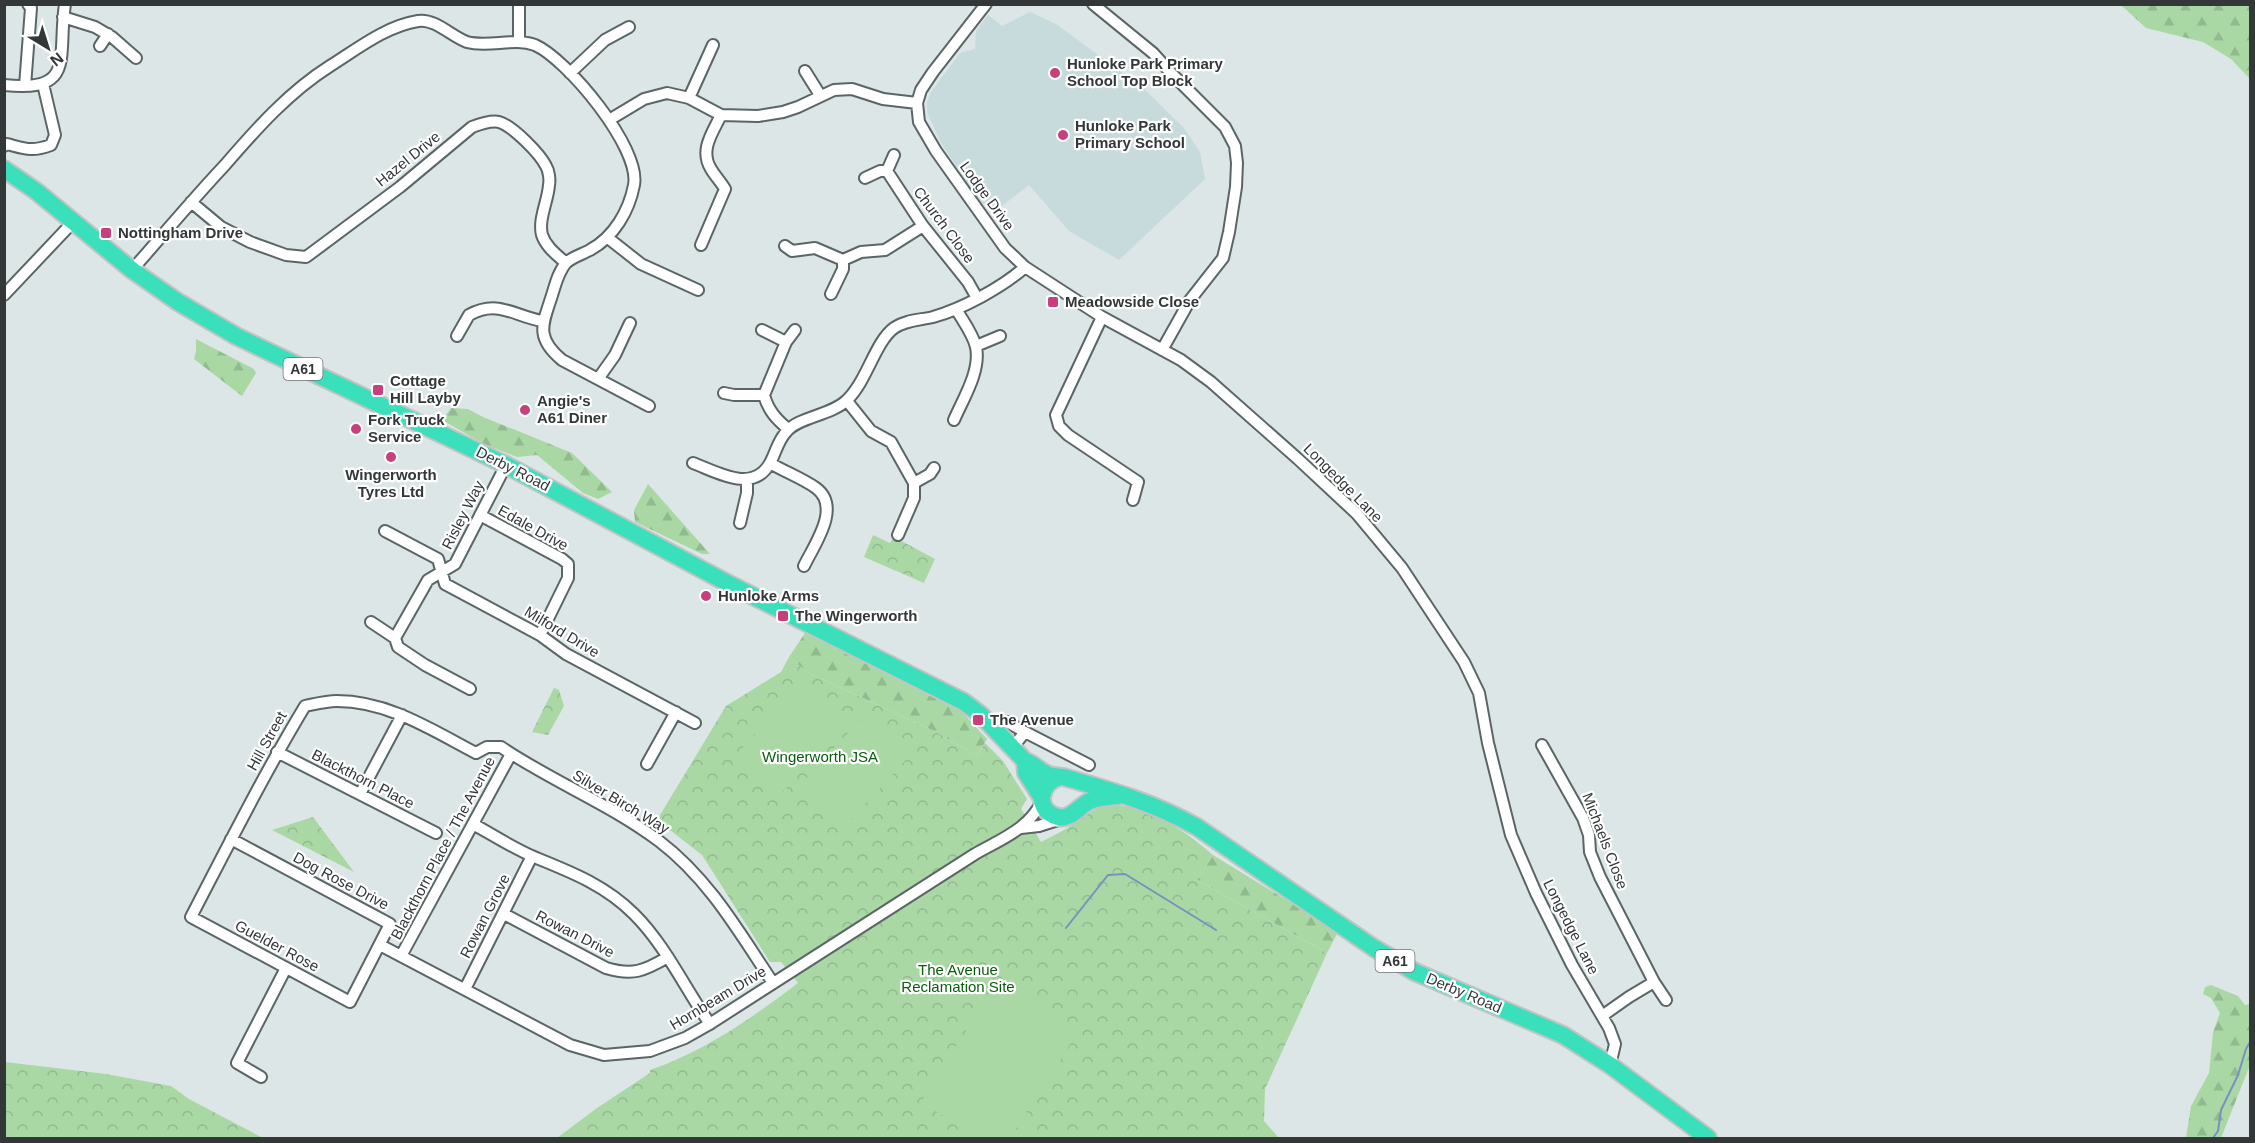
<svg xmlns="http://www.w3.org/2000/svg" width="2255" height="1143" font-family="Helvetica,sans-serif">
<defs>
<pattern id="forest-firs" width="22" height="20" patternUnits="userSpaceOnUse" patternTransform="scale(1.5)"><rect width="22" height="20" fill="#a9d8a5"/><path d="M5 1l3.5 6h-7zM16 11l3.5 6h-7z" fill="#92ba8f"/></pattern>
<pattern id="park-crowns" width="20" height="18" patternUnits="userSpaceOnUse" patternTransform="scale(1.5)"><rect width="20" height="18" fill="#a9d8a5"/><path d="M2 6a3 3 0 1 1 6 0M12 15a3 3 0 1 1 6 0" fill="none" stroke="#92ba8f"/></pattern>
</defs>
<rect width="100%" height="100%" fill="#dce6e7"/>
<path fill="#c7dadc" d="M1030 12 1056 24 1143 88 1184 128 1200 152 1205 179 1119 260 1069 231 1029 185 993 213 975 196 940 141 927 112V102L931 92 960 53 975 49 976 31 988 15 1002 26Z"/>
<path fill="url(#forest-firs)" d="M2121 5H2250V79L2231 59 2203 42 2146 28Z
M196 339 254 369 256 373 242 396 194 359 196 351Z
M451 408 468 409 483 417 572 453 612 492 598 499 583 493 537 455 517 457 484 444 442 420Z
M648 484 710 554H702L635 522 634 510Z
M805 633 962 712 987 739 977 756 936 732 807 672 789 657Z
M1213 855 1338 932 1327 953 1197 880Z
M2211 985 2238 996 2245 1005 2250 1004V1065L2221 1138H2186L2191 1106 2209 1073 2213 1032 2220 1013 2211 998 2203 994 2205 987Z"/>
<path fill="url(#park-crowns)" d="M873 535 890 543 894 537 935 559 924 583 864 557Z
M789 657 807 672 936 732 977 756 985 743 1003 761 1027 799 1021 809 1041 842C1052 836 1063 831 1074 824 1081 820 1089 812 1097 809 1133 794 1187 832 1213 855L1197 880 1327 953 1265 1089 1264 1121 1279 1138H557L597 1108 650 1073V1070C705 1051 752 1018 798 983L781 962H770L702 855 657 820 726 706 781 672Z
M554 688 559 690 564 706 548 735 532 732Z
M313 817 354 872 272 830Z
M5 1062 106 1074 171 1086 189 1099 263 1138H5Z"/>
<path fill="#a9d8a5" d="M805 679 850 720 779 796 735 756Z
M870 709 915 750 844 827 799 786Z
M999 979 1079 1030 1010 1138H979L921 1102Z"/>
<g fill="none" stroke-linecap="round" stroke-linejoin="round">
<path stroke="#7990c0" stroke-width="2" d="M1066 928 1108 875 1125 874 1216 930
M2213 1138 2218 1131 2221 1110 2238 1075 2246 1049 2250 1042"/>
<defs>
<path id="minor" d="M986 4 933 72 921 90 917 103 919 122 936 151 1005 248 1025 267 1102 317 1181 360 1211 382 1298 459 1357 514 1402 568 1464 662 1479 693 1488 743 1511 835 1536 893 1572 965 1609 1028 1615 1044 1610 1065
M1093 4 1153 53 1173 75 1225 127 1235 146 1237 163 1236 187 1229 232 1223 258 1190 300 1162 350
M63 17 95 27 112 37 136 58
M519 42V4
M100 46 108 34
M805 71 820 95
M570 73 605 40 629 27
M4 85C77 93 57 57 65 4
M25 86 31 8 28 4
M689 98 713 45
M609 120 644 99 667 93 689 98 721 115 758 116 783 112 798 107 834 90 852 89 883 99 917 103
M4 146 7 144C26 149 32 152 51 145L55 135 43 84
M887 171 894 155
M865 178 880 171H887L923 226 968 282 977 298
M191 202 221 227 250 242 286 255 306 257 400 187 472 127C480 124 491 120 499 122 513 126 540 154 546 166 549 171 550 180 549 185 548 201 538 219 542 235 546 247 557 255 566 263
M608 238 641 264 698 290
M701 245 725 189C721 182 715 176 711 169 699 150 713 132 721 115
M785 246 792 251 815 248 843 260 861 252 885 250 923 226
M132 270C163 235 193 199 225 165 257 128 289 92 330 66 357 49 386 26 418 21 435 18 452 37 467 42 489 48 514 37 535 45 567 59 641 148 634 185 629 211 614 237 590 250 583 254 572 257 566 263 559 271 556 282 553 292 544 322 533 336 562 360L649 406
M831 294 843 269V260
M4 295 74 221
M1102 317 1056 415 1059 426 1068 435 1138 482 1133 500
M457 336 469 315C498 299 514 316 542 321
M786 342 795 330
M976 346 1000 336
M598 379 615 355 630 323
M724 393 734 395H764L786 342 762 330
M764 395C768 410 776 419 788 429
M847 401 871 431 891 442 914 483
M954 420C963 399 981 371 976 347 973 334 963 321 956 309
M693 463C717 472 753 494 770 463 776 452 778 440 787 431 799 417 832 415 847 400 867 381 875 342 894 328 905 320 920 320 933 317 962 309 1003 287 1025 267
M770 463C785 472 802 478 816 488 842 507 814 545 804 566
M480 515 562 559 568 564V578L540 635
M740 523 747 493V480
M385 531 438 559 445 584 540 635 566 654 695 723
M898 535 914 498V483L930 474 934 468
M371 622 395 638
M470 689 425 665 398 647 395 638 428 580 455 564 506 465
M1007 722 1025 732
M1542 745 1583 818 1589 835 1590 852 1600 877 1654 982 1666 1000
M1012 748 1025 732 1089 765
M277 752 436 833
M647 764 676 712
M360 794 402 715
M473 824C493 835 513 848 534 857 571 872 605 885 634 914 666 946 684 987 710 1024
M1021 828 1039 826 1061 819
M231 839 390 924 350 1002 191 917C228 846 264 774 305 706 315 704 326 701 337 701 388 701 432 730 476 753L487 747H501C551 781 610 804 659 841 709 879 739 932 773 983
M504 914 606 968C633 976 644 971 668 957
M380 945 570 1045 604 1055 650 1051 685 1038 708 1025 975 854C1001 839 1029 829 1042 801
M401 956 511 754
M465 989 532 856
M1602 1016 1629 997 1654 982
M261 1077 237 1063 286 968"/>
<path id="highway" d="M4 169 36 191 132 270 178 302 236 336 506 465 731 585 964 702 981 715 1025 761C1035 764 1040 772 1049 775 1055 777 1061 776 1067 778 1113 791 1156 804 1197 827L1374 948 1415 972 1563 1035 1610 1065 1708 1138
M1025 761 1026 773 1042 798
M1060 777C1039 782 1034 811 1058 817 1071 820 1079 806 1090 801 1099 797 1109 797 1118 796"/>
</defs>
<use href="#minor" stroke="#5c6566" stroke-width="14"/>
<use href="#highway" stroke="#c2c3c3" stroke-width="20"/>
<use href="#minor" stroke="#fff" stroke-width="10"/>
<use href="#highway" stroke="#39e0bb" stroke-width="16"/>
</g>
<g fill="#c73f7c" stroke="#fff" stroke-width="2">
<circle cx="1055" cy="73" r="6"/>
<circle cx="1063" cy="135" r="6"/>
<rect x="100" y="227" width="12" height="12" rx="3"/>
<rect x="1047" y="296" width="12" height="12" rx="3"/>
<rect x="372" y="384" width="12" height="12" rx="3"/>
<circle cx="525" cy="410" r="6"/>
<circle cx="356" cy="429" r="6"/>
<circle cx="391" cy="457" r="6"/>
<circle cx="706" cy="596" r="6"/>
<rect x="777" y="610" width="12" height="12" rx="3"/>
<rect x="972" y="714" width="12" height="12" rx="3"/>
</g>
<g text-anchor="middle" stroke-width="4.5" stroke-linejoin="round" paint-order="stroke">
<g fill="#fff" stroke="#707374" stroke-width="1.5">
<rect x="283.5" y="358" width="39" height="22" rx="4.5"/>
<rect x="1375.5" y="950" width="39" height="22" rx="4.5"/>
</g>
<g font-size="14" font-weight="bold" fill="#333738">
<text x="303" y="374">A61</text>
<text x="1395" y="966">A61</text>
</g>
<g font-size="15" font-weight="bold" fill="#333738" stroke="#fff" text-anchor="start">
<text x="1067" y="69">Hunloke Park Primary<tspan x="1067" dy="17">School Top Block</tspan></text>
<text x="1075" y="131">Hunloke Park<tspan x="1075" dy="17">Primary School</tspan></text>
<text x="118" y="238">Nottingham Drive</text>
<text x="1065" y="307">Meadowside Close</text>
<text x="390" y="386">Cottage<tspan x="390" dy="17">Hill Layby</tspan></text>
<text x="537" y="406">Angie's<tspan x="537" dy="17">A61 Diner</tspan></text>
<text x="368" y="425">Fork Truck<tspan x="368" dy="17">Service</tspan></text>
<text x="391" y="480" text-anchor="middle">Wingerworth<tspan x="391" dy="17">Tyres Ltd</tspan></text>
<text x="718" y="601">Hunloke Arms</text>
<text x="795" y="621">The Wingerworth</text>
<text x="990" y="725">The Avenue</text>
</g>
<g font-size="15" fill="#333738" stroke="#fff">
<text transform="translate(408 159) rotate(-39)" y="5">Hazel Drive</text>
<text transform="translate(987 196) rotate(54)" y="5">Lodge Drive</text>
<text transform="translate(944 225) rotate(53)" y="5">Church Close</text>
<text transform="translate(513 469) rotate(27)" y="5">Derby Road</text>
<text transform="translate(1343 483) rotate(45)" y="5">Longedge Lane</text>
<text transform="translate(463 515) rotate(-63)" y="5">Risley Way</text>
<text transform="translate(533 528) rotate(29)" y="5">Edale Drive</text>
<text transform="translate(562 632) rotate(31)" y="5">Milford Drive</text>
<text transform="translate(267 741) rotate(-61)" y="5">Hill Street</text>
<text transform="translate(363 779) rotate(27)" y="5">Blackthorn Place</text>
<text transform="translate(621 802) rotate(31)" y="5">Silver Birch Way</text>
<text transform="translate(1605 841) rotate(69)" y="5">Michaels Close</text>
<text transform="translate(443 848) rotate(-62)" y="5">Blackthorn Place / The Avenue</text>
<text transform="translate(341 881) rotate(28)" y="5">Dog Rose Drive</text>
<text transform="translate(485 916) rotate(-63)" y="5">Rowan Grove</text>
<text transform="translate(1571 927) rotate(63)" y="5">Longedge Lane</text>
<text transform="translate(575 934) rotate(27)" y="5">Rowan Drive</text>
<text transform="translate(277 946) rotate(28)" y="5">Guelder Rose</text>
<text transform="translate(1464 993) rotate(23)" y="5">Derby Road</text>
<text transform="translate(718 998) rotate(-31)" y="5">Hornbeam Drive</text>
</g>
<g font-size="15" fill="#085d0d" stroke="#fff">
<text x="820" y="762">Wingerworth JSA</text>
<text x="958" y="975">The Avenue<tspan x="958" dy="17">Reclamation Site</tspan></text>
</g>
</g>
<rect width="2255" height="1143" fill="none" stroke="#333738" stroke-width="12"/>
<g transform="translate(48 48) rotate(142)" stroke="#ffffff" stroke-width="4.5" paint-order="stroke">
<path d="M0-4.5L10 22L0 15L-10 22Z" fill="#333738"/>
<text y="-9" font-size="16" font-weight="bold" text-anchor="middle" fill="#333738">N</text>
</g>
</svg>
